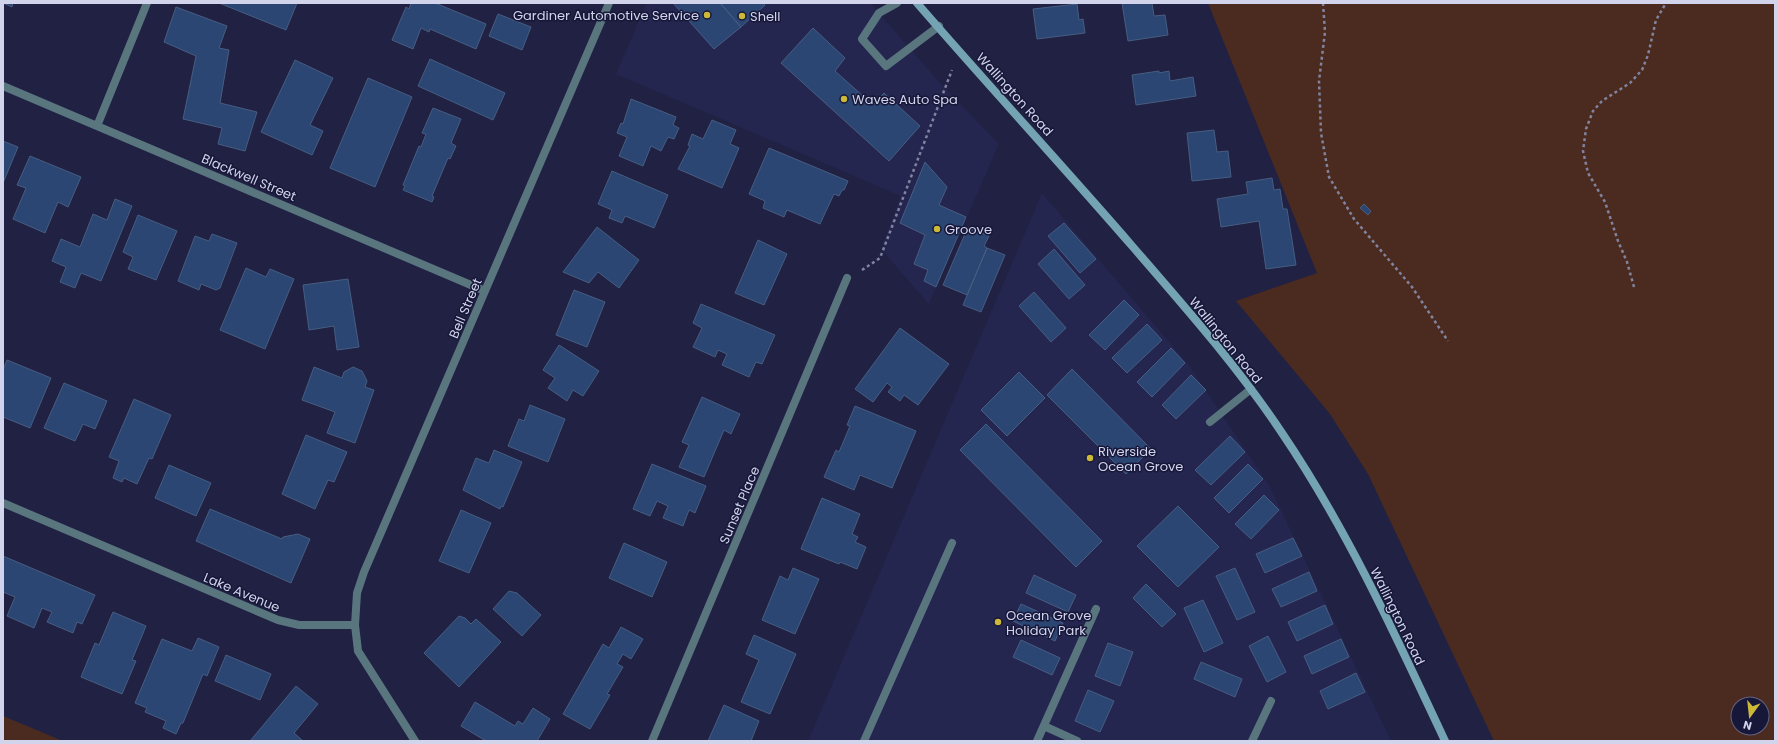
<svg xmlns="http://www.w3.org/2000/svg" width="1778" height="744" font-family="Poppins,sans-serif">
<rect width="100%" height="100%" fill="#202143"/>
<path fill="#25264f" d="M647 3H870L940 83 999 144 929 304 881 249 901 196 616 74Z
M1042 193 1188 364 1270 487 1391 741H808Z"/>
<path fill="#4b2b1f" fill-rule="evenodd" d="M1208 3H1775V741H1494L1368 474 1330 414 1236 301 1317 273ZM1738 704H1762V728H1738Z
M3 716 63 741H3Z"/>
<path fill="#2b4672" stroke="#475d81" d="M3 3H13L12 7Z
M219 3H297L286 30Z
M411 3H435L486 24 476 49 430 29 429 32 421 28 413 49 392 40 406 7 409 9Z
M673 3H720L741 27 714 49Z
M720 3H763L765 5 741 27Z
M1122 3H1152L1154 16 1165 15 1168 35 1128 41Z
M1077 4 1079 20 1083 19 1085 33 1037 39 1033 9Z
M176 7 227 26 219 48 229 50 220 103 257 112 245 151 218 144 222 128 183 119 196 56 164 42Z
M498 14 531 27 522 50 489 36Z
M813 28 845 58 835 71 873 105 884 93 920 126 889 161 781 63Z
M430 59 505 93 493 120 418 86Z
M295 60 333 78 310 125 323 131 312 155 261 132Z
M1159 71V73L1169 71 1170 81 1193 77 1196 96 1136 105 1132 75Z
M368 78 412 97 375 187 330 168Z
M631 99 676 117 673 125 679 128 674 139 668 137 661 151 651 146 643 166 619 156 627 137 617 133 621 123 623 124Z
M433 108 461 119 451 143 456 146 450 159 448 158 432 196 434 197 432 202 403 190 405 186 403 185 419 146 421 147 426 134 422 133Z
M712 120 736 130 730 144 739 148 722 188 678 169 690 146 688 145 692 134 703 139Z
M1214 130 1217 152 1228 151 1231 177 1192 181 1187 133Z
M3 141 18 147 3 183Z
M769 148 848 181 844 190H842L839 196 834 194 820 224 787 210 784 217 763 208 765 201 749 194Z
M30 156 81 177 68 207 58 202 45 233 13 219 26 188 17 185Z
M925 162 947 187 939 205 966 217 936 287 924 281 928 270 914 264 925 235 900 223Z
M612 171 668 195 654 228 625 216 622 223 609 218 612 210 598 204Z
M1272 178 1274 190 1280 189 1283 209H1287L1296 265 1266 269 1259 221 1221 227 1217 199 1248 194 1246 182Z
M115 199 132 206 101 281 81 273 75 288 60 282 66 267 52 261 61 239 80 247 93 214 107 220Z
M1364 204 1371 211 1368 215 1360 208Z
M138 215 177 231 156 280 128 269 133 257 123 252Z
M1064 223 1096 259 1080 273 1048 236Z
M597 227 639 260 619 288 598 272 589 283 563 272Z
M968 227 989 236 984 246 987 248 967 295 943 285Z
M212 234 237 243 220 288 216 290 201 284 199 290 178 281 195 236 209 241Z
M758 240 787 254 764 305 735 293Z
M987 248 1005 255 981 312 963 305Z
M1054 249 1085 285 1069 299 1038 264Z
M246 268 266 277 270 269 294 279 265 349 220 330Z
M348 279 359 347 337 350 334 326 309 330 303 285Z
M574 290 605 302 587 347 556 335Z
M1034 292 1066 328 1051 342 1019 306Z
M1124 300 1139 315 1105 350 1089 335Z
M701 304 775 335 762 364 756 362 749 377 722 365 727 354 718 350 715 357 693 347 702 328 693 323Z
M1147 324 1162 340 1127 373 1112 358Z
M900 328 949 364 918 405 904 395 900 401 888 392 892 387 887 383 873 402 855 389Z
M559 345 599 371 583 396 573 390 567 401 548 388 555 378 543 370Z
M1171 348 1185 363 1152 397 1137 382Z
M7 360 51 378 30 428 3 417V370Z
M314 367 342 378 344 372 353 367 362 371 367 381 365 387 374 390 355 443 327 433 335 412 302 400Z
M1072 369 1151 449 1126 474 1047 395Z
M1019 372 1045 398 1007 436 981 410Z
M1191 375 1206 390 1176 419 1162 405Z
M64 383 107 401 95 429 83 424 75 441 44 428Z
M702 397 740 414 731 434 724 430 704 477 679 467 689 445 682 442Z
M134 399 171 415 152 459 149 458 137 484 124 478 122 482 113 478 119 461 109 457Z
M530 405 565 419 548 462 508 446 519 419 524 421Z
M855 406 916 431 892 488 860 475 854 490 824 477 836 450 839 452 850 426 847 425Z
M986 424 1102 541 1076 567 960 450Z
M306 435 347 452 334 482 328 480 315 509 282 494Z
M1230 436 1245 452 1211 485 1195 470Z
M494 450 522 462 503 507 501 506 500 509 463 490 476 458 489 463Z
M652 464 706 486 695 513 689 510 683 526 663 518 668 506 657 501 650 516 633 509Z
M1248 464 1263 479 1229 513 1214 498Z
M169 465 211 483 196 516 155 498Z
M1264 495 1279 510 1251 539 1235 524Z
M822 498 860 514 852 534 858 537 855 542 866 547 857 569 840 562 839 564 801 549Z
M1178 506 1219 547 1178 587 1137 546Z
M210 509 282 539 283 537 298 534 310 539 291 583 196 541Z
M461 510 491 523 469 573 439 561Z
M1293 538 1302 556 1265 573 1256 554Z
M624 543 667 562 652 597 609 578Z
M3 556 95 595 82 624 77 622 73 633 47 622 52 612 42 608 34 628 7 616 15 597 3 592Z
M793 568 819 579 795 634 762 620 780 576 788 580Z
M1235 568 1255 612 1237 620 1216 576Z
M1309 572 1317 591 1281 607 1272 589Z
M1034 575 1076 595 1068 612 1026 593Z
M1146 584 1176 614 1162 627 1133 598Z
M509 591 517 593 541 615 522 636 493 609Z
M1203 600 1223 643 1204 652 1184 608Z
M1021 604 1063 623 1055 641 1013 621Z
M1325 605 1333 624 1297 641 1288 622Z
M113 612 146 626 132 660 136 661 122 694 81 677 95 643 99 645Z
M459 616 465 618 471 624 476 619 501 642 459 687 424 653Z
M621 627 643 639 631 659 623 654 617 664 623 667 607 694 610 695 590 729 563 714 603 644 609 648Z
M754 635 796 654 770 714 741 702 759 660 746 654Z
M1268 636 1286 672 1267 682 1249 646Z
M198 638 219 647 207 676 203 674 183 723H181L176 734 163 728 166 721 145 712 147 708 135 703 162 639 192 651Z
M1341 639 1349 657 1312 674 1304 656Z
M1021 640 1060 658 1052 675 1013 657Z
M1108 643 1133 652 1120 686 1095 676Z
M226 655 271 674 260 700 215 681Z
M1201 662 1242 679 1235 697 1194 679Z
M1356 673 1365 692 1328 709 1320 691Z
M296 686 318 704 294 733 303 741H250Z
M1088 690 1114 701 1100 732 1075 721Z
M475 702 515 726 518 721 523 724 533 708 550 719 537 741H486L461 726Z
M724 705 759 721 751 741H708Z"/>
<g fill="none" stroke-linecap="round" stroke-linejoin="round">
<path stroke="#81839f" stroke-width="2.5" stroke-dasharray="3 3" stroke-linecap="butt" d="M1323 3 1325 32 1319 81 1321 133 1329 177 1354 219 1412 287 1448 341
M862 270 880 258 952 70
M1634 287 1627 262 1618 241 1605 202 1588 173 1583 151 1586 129 1593 111 1602 101 1630 83 1642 70 1648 55 1656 20 1666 3"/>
<path stroke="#59767f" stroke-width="8" d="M897 3 879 13 862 39 886 66 939 26
M1210 422 1251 389
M1044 726 1077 741
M864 741 952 543
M1037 741 1096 609
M1252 741 1271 701"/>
<path stroke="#59767f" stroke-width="8" d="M3 86 485 291
M97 126 147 3
M3 503 278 620 299 625H355L358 651 415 741
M355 625 357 593 364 572 609 3
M652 741 847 278"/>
<path stroke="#74a4b3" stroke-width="8" d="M917 3C988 85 1062 165 1133 247 1185 307 1238 367 1282 433 1347 529 1396 636 1445 741"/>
</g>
<g fill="#cdb938" stroke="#171739" stroke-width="1.5">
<circle cx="707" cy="15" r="4"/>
<circle cx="742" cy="16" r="4"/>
<circle cx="844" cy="99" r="4"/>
<circle cx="937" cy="229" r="4"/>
<circle cx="1090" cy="458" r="4"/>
<circle cx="998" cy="622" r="4"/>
</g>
<g text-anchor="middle" stroke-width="3" stroke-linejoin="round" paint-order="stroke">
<g font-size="13" fill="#d1d4eb" stroke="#171739" text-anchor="start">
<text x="699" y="20" text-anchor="end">Gardiner Automotive Service</text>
<text x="750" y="21">Shell</text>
<text x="852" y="104">Waves Auto Spa</text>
<text x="945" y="234">Groove</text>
<text x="1098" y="456">Riverside<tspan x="1098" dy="15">Ocean Grove</tspan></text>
<text x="1006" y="620">Ocean Grove<tspan x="1006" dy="15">Holiday Park</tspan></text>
</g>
<g font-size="13" fill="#d1d4eb" stroke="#171739">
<text transform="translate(1015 94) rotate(48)" y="5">Wallington Road</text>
<text transform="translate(249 177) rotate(23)" y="5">Blackwell Street</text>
<text transform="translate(465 308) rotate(-67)" y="5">Bell Street</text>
<text transform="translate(1226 340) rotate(51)" y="5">Wallington Road</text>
<text transform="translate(739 505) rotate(-67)" y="5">Sunset Place</text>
<text transform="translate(242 592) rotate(23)" y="5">Lake Avenue</text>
<text transform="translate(1398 616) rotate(64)" y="5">Wallington Road</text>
</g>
</g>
<rect width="1778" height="744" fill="none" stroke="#d1d4eb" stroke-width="8"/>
<g transform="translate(1750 716) rotate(195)"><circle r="19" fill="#171739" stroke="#616380"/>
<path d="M0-3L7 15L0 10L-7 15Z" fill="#cdb938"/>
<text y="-6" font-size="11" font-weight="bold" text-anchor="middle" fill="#d1d4eb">N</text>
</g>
</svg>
